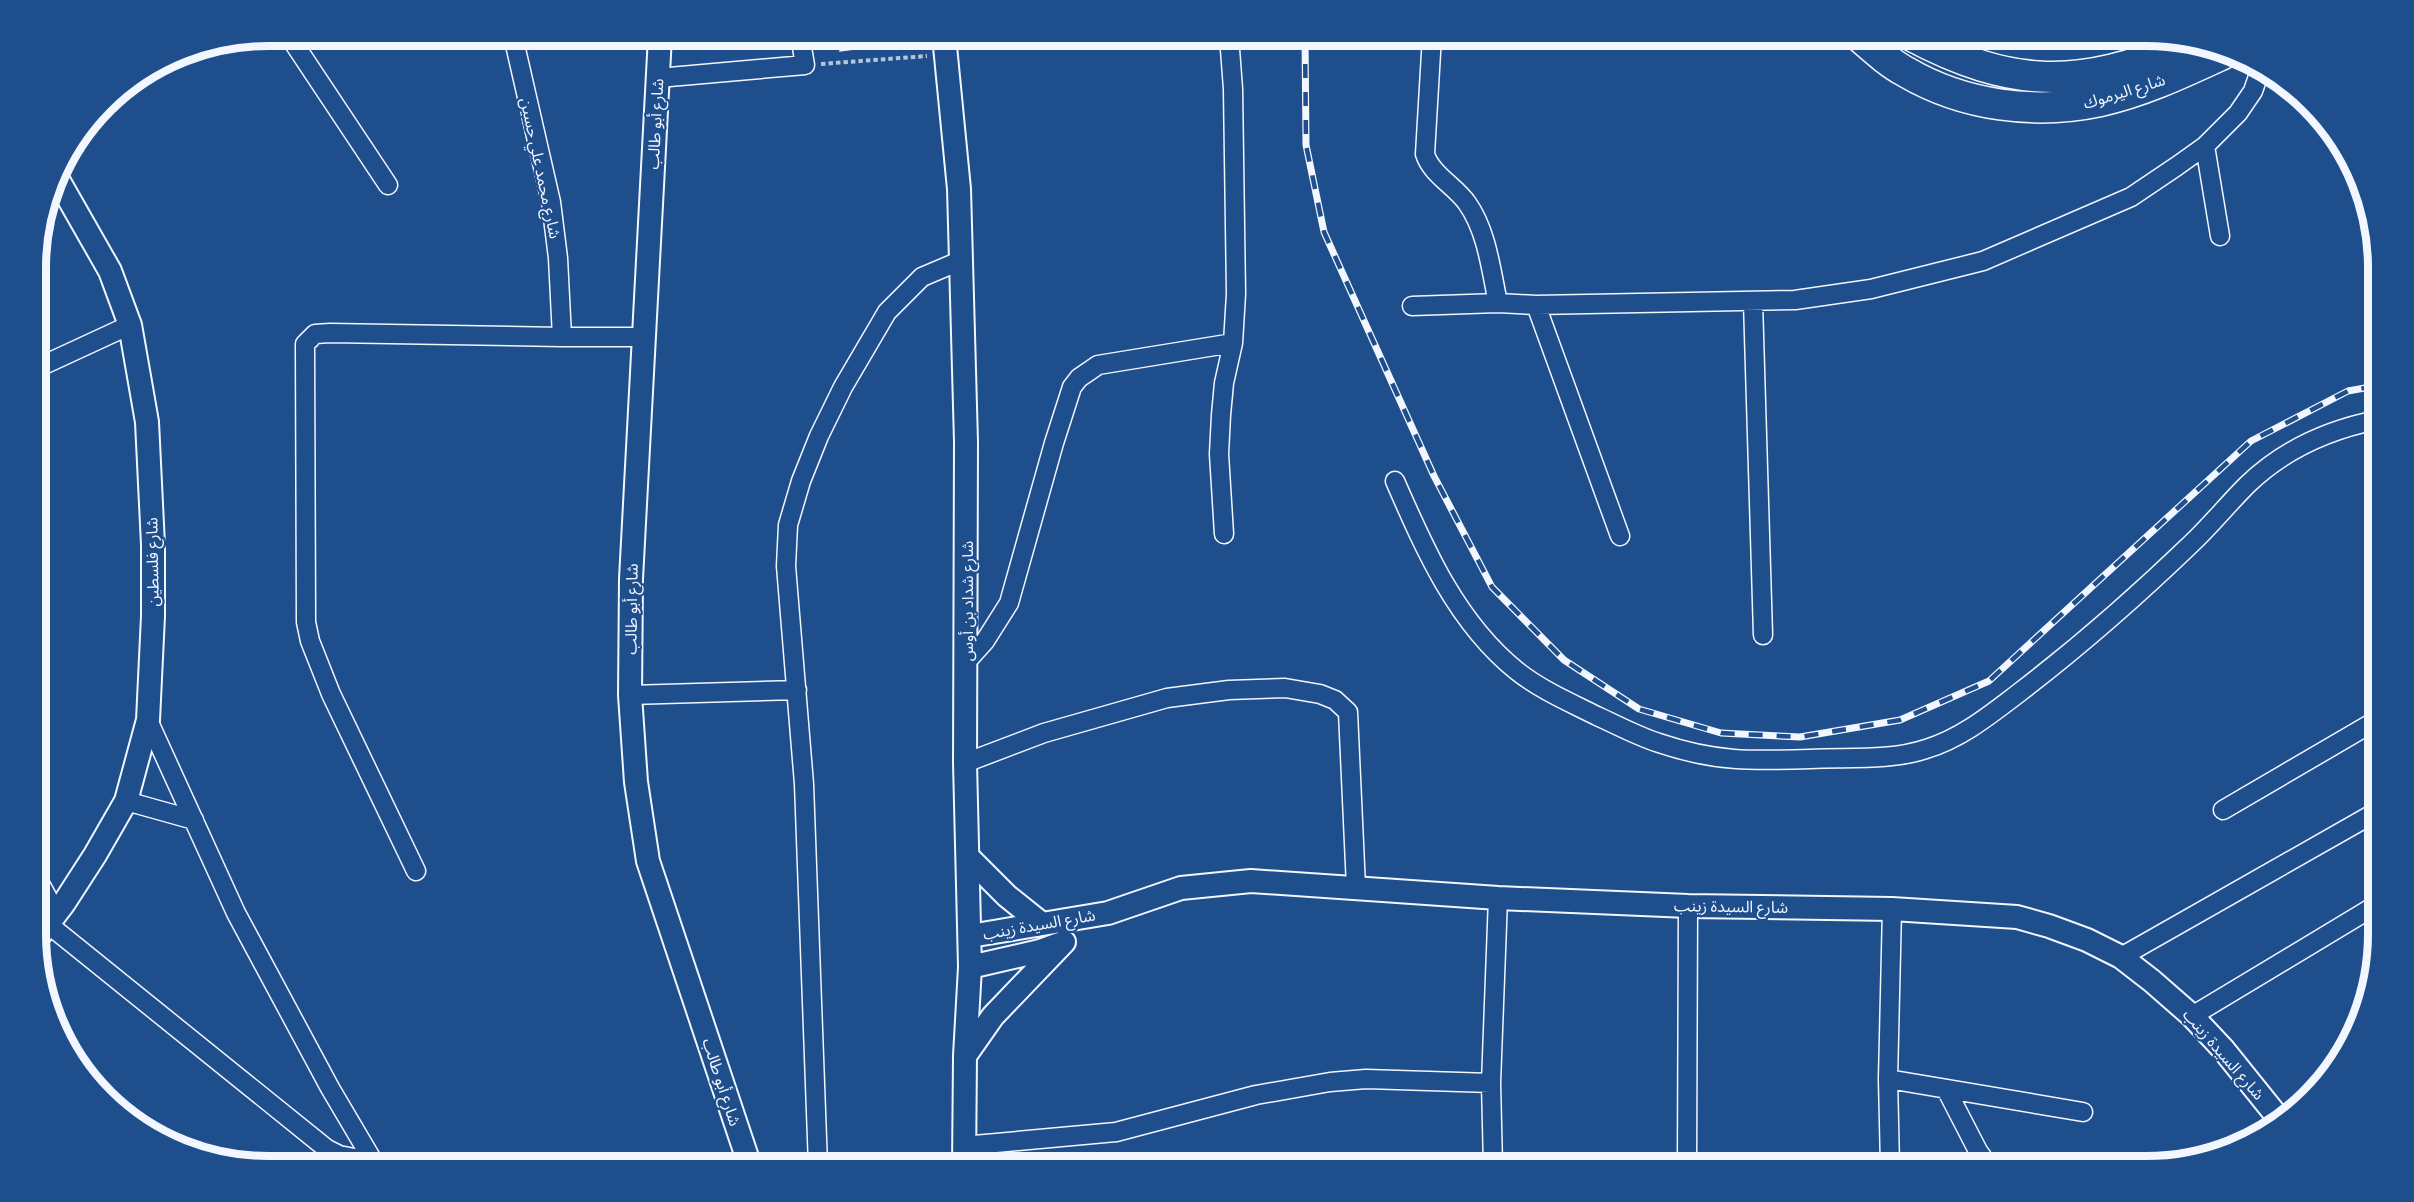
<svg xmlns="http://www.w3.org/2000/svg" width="2414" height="1202" font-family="Cabin,'Noto Sans Arabic',sans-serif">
<rect width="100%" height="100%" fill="#1f4e8c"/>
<path fill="#3563a3" stroke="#f2f6ff" stroke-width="1.5" d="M838 36H867L868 47 840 51Z
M885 36H916L917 44 887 48Z"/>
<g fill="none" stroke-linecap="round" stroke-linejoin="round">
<defs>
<path id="minor" d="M289 36 388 185
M513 36 551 202 558 258 562 337
M1432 36 1425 154C1431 174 1455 186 1467 203 1487 231 1491 270 1498 303
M658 78 805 65 800 36
M2205 146 2220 236
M1753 302 1763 635
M1536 305 1620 536
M1412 306 1498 303 1536 305 1795 300 1871 289 1983 261 2131 197 2177 166 2205 146 2238 113 2253 91 2261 68
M37 368 130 325
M1395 481C1425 550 1457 623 1517 671 1541 690 1569 702 1597 716 1617 725 1637 736 1659 743 1715 762 1752 761 1810 759 1848 757 1890 761 1926 749 1962 738 1991 714 2020 692 2080 646 2137 596 2192 543 2211 525 2228 504 2247 485 2283 450 2327 430 2377 420
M1224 534 1219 454 1221 415 1224 383 1233 343 1236 294 1233 89 1229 36
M967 661 985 641 1009 603 1054 443 1072 387 1079 378 1098 365 1233 343
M630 695 797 690
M148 720 236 913 330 1088 376 1166
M965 763 1044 733 1167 698 1229 690 1285 688 1320 694 1335 700 1348 712 1356 887
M126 801 194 820
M2223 810 2377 720
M416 871 331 694 310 641 306 622 305 344 315 334 330 333 562 337H642
M38 880 56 913
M48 924 327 1149 339 1155 374 1162
M2121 957 2378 811
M2192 1016 2378 904
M1888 1079 2083 1112
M1946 1089 1978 1151 1985 1161 1994 1166
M963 1146 1116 1132 1256 1095 1330 1082 1366 1079 1491 1083
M818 1166 804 784 786 566 788 525 801 481 819 436 843 387 887 312 922 277 962 260
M1493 1166 1491 1083 1498 898
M1687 1166 1688 906
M1890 1166 1888 1079 1892 909"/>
<path id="tertiary" d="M660 36 631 579 630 695 636 782 648 861 750 1166
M944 36 959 189 966 442 965 763 970 967 965 1056 964 1166
M968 857 1007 896 1042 924
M970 936 1108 913 1181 888 1251 881 1498 898 1688 906 1892 909 2017 917 2049 926 2087 940 2121 957 2152 981 2192 1016 2223 1049 2281 1121
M38 937 64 903 95 855 126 801 148 720 153 616V545L147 422 130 325 110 271 57 178
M970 967 1040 951 1059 944
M965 1056 993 1016 1064 942"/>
<path id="trunk" d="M1859 36C1874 49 1889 63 1906 72 1964 106 2035 115 2100 101 2142 92 2184 72 2223 54
M1912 36C2012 89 2080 89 2184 45"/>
</defs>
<use href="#minor" stroke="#f2f6ff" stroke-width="21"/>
<use href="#tertiary" stroke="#f2f6ff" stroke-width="26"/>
<use href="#trunk" stroke="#f2f6ff" stroke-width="33"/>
<path stroke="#b3c4dc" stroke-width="4" stroke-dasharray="4.5 3" stroke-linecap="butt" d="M821 64 927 56"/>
<use href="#minor" stroke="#1f4e8c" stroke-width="18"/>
<use href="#tertiary" stroke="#1f4e8c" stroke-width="22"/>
<use href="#trunk" stroke="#1f4e8c" stroke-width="30"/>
<defs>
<path id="rail" d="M1305 36 1306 145 1324 232 1434 476 1492 587 1564 660 1639 709 1721 733 1800 737 1900 720 1989 681 2251 441 2348 391 2376 386"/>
</defs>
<use href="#rail" stroke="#f2f6ff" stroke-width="7"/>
<use href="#rail" stroke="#1f4e8c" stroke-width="4.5" stroke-dasharray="14" stroke-linecap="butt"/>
</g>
<g text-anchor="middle" stroke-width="4.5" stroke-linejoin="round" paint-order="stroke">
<g font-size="16" fill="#f2f6ff" stroke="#1f4e8c">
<text transform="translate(2124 91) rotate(-17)" y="6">شارع اليرموك</text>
<text transform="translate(655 124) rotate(-87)" y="6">شارع أبو طالب</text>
<text transform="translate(541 168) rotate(78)" y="6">شارع محمد علي حسين</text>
<text transform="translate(152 562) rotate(-91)" y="6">شارع فلسطين</text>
<text transform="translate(967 601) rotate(-90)" y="6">شارع شداد بن أوس</text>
<text transform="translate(631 609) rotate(-89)" y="6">شارع أبو طالب</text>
<text transform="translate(1731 906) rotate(1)" y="6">شارع السيدة زينب</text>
<text transform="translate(1039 924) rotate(-10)" y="6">شارع السيدة زينب</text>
<text transform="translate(2224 1054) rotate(49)" y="6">شارع السيدة زينب</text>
<text transform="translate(722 1082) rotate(72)" y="6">شارع أبو طالب</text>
</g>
</g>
<path d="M0 0H2414V1202H0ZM268 46H2146A222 222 0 0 1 2368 268V934A222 222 0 0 1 2146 1156H268A222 222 0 0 1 46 934V268A222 222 0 0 1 268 46Z" fill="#1f4e8c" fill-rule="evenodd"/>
<path fill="none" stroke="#f2f6ff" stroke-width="8" d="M268 46H2146A222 222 0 0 1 2368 268V934A222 222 0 0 1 2146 1156H268A222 222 0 0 1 46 934V268A222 222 0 0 1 268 46Z"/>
</svg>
